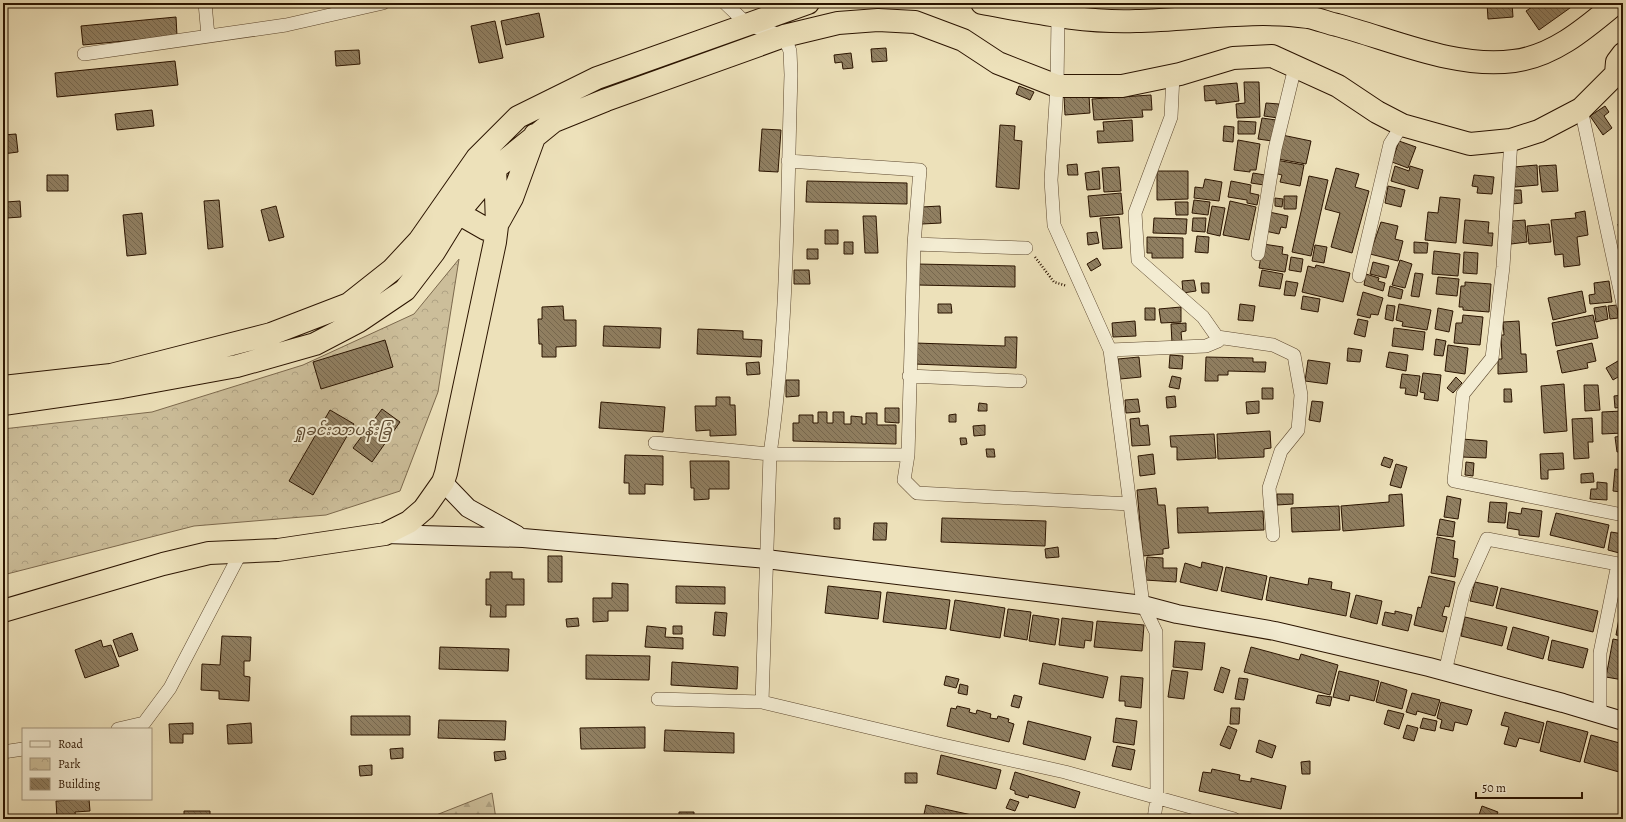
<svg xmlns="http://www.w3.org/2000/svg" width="1626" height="822" font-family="Alegreya,'Noto Sans Myanmar',serif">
<defs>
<pattern id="forest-firs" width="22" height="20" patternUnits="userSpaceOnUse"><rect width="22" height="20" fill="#ccbe9a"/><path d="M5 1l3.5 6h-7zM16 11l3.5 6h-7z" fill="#afa283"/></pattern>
<pattern id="park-crowns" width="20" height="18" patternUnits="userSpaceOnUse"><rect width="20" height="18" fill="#ccbe9a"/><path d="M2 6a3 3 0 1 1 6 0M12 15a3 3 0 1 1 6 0" fill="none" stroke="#afa283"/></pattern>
<pattern id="building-back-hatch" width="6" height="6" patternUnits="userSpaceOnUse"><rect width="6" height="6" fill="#907f61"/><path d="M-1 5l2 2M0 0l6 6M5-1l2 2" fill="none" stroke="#76674e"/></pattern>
</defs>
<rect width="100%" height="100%" fill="#ede1ba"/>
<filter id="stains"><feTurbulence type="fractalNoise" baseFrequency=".005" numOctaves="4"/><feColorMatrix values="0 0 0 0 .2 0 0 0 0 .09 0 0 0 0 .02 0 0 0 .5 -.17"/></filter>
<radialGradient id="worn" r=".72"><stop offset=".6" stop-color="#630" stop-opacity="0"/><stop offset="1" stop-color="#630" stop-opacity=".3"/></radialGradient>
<path fill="url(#forest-firs)" stroke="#7c694d" d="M492 793 496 819H426Z"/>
<path fill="url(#park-crowns)" stroke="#7c694d" d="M459 259 438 392 400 491 326 515 194 526 3 575V429L152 412 303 365 414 314Z"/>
<path fill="url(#building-back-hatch)" stroke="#2b1400" d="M1487 3H1512L1513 17 1488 19Z
M1538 3H1577L1539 30 1526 11Z
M539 13 544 37 506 45 501 21Z
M176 17 177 36 83 45 81 26Z
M495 21 503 58 479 63 471 26Z
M886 48 887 61 872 62 871 49Z
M359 50 360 64 336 66 335 51Z
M851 53 853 68 843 69 842 62 835 63 834 55Z
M175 61 178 85 57 97 55 73Z
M1244 82H1259L1260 117 1237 118 1236 104 1245 103Z
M1237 83 1239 101 1216 104V100L1205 101 1204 86Z
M1019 86 1034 92 1030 100 1016 94Z
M1089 95 1090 113 1065 115 1064 97Z
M1151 95 1152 110H1142L1143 117 1094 120 1092 99Z
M1266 103 1279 104 1278 118 1264 116Z
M1605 106 1609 112 1604 116 1612 128 1603 135 1590 116Z
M152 110 154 126 117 130 115 114Z
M1262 118 1276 120 1272 141 1258 139Z
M1132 120 1133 141 1098 143 1097 131H1104L1103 122Z
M1238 121 1256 122 1255 134H1238Z
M1000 125 1015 126 1014 140 1022 141 1019 189 996 187Z
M1224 126 1234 127 1233 142 1223 141Z
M762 129 781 130 778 172 759 171Z
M16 134 18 152 3 154V135Z
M1282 135 1311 141 1306 164 1278 159Z
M1238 140 1260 144 1256 170H1250V172L1234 170Z
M1399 141 1416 147 1408 168 1392 162Z
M1276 160 1304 165 1300 186 1280 182 1282 175 1274 173Z
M1077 164 1078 175H1068L1067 165Z
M1537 165 1538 185 1515 187 1514 167Z
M1556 165 1558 191 1542 192 1539 166Z
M1395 166 1409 171 1410 166 1423 170 1418 189 1391 181Z
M1119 167 1121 191 1104 192 1102 168Z
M1336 168 1359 174 1355 187 1369 191 1352 253 1331 247 1340 213 1325 209Z
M1099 171 1100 189 1087 190 1085 173Z
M1157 171H1188V199L1157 200Z
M1253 173 1265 175 1264 185 1251 183Z
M47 175H68V191H47Z
M1474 175 1494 177 1492 194 1477 193 1478 187 1472 186Z
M1309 176 1328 180 1311 256 1292 252Z
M1205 179 1222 182 1219 201 1194 198 1195 187 1203 188Z
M807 181 907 183V204L806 202Z
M1231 181 1251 185 1250 193 1259 195 1257 205 1247 203V200L1228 197Z
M1388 186 1405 190 1401 207 1385 203Z
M1511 190H1521L1522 203 1512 204Z
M1121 193 1123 214 1090 217 1088 196Z
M1284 196H1297L1296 209H1284Z
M1440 197 1460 199 1456 243 1425 240 1428 212 1438 213Z
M1275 198 1283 199 1282 207 1275 206Z
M219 200 223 247 208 249 204 201Z
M1194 200 1210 202 1208 215 1192 213Z
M20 201 21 217 7 218 6 202Z
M1230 201 1256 207 1249 240 1223 235Z
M1175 202H1188V215H1176Z
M276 206 284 237 269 241 261 210Z
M940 206 941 223 922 224V207Z
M1212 206 1225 208 1220 236 1207 233Z
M1585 211 1588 235 1577 237 1580 265 1564 267 1563 254 1555 255 1551 220 1576 218 1575 213Z
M1269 212 1288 216 1286 228 1281 227 1279 234 1265 231Z
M142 213 146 254 127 256 123 215Z
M1619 214H1623L1622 249 1618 224 1621 223Z
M863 216H876L878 253H865Z
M1119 217 1122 248 1103 249 1100 218Z
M1154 218 1187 219 1186 234 1153 233Z
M1193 218H1206L1205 232 1192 231Z
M1465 220 1489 222 1488 233H1493L1492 246 1463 243Z
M1525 220 1527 242 1511 244 1510 229 1513 228 1512 221Z
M1381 222 1398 226 1395 239 1403 241 1398 261 1370 254Z
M1549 224 1551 242 1529 244 1527 226Z
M825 230H838V244H825Z
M1097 232 1099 243 1088 245 1087 233Z
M1197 236 1209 237 1208 253 1195 252Z
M1147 237 1183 238V258H1152V253H1147Z
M844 242H853V254H844Z
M1414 242 1428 243 1427 253H1414Z
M1263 244 1283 247 1282 254 1288 255 1285 272 1259 268Z
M1315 245 1327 247 1324 263 1312 261Z
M807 249H818V259H807Z
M1434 251 1460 254 1458 276 1432 274Z
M1464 252 1478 253 1477 274 1463 273Z
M1291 257 1303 259 1301 272 1289 270Z
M1097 258 1101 265 1091 271 1087 264Z
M1400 260 1412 264 1405 288 1392 285Z
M1373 262 1389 266 1386 278 1370 274Z
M917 264 1015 266V287L917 285Z
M1316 265 1350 273 1343 302 1302 292 1308 266 1315 268Z
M794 270H809L810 284H794Z
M1262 270 1283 274 1280 289 1259 286Z
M1415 273 1423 274 1419 297 1411 296Z
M1366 274 1379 278 1378 281 1385 283 1383 291 1364 285Z
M1438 277 1459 279 1457 296 1436 294Z
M1194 280 1196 291 1183 293 1182 281Z
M1286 281 1298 283 1295 296 1284 295Z
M1609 281 1612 302 1590 304 1589 295 1595 294 1594 283Z
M1465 282 1491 284 1489 312 1463 310V307H1459L1461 286H1465Z
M1201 283H1209V293H1202Z
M1390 286 1403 290 1401 299 1388 296Z
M1582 291 1586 312 1553 320 1548 298Z
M1363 292 1383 298 1378 315 1371 314 1370 318 1357 315Z
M1303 296 1320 299 1318 312 1301 309Z
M938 304H951L952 313H938Z
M1240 304 1255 306 1253 321 1238 320Z
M1399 304 1431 310 1427 330 1402 326 1403 322 1396 320Z
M1387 305 1395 306 1393 321 1385 319Z
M1617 305 1618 318 1610 319 1608 306Z
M563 306 564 320H576V346L556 347V357H542V344H539L538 319H542V307Z
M1606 306 1608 319 1596 322 1594 308Z
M1181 307V322L1161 323 1159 309Z
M1145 308H1155V320H1145Z
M1438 308 1453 311 1449 332 1435 329Z
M1463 315 1483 317 1480 345 1454 343 1456 323H1462Z
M1593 315 1598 338 1556 346 1552 323Z
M1358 319 1368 321 1365 337 1354 334Z
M1135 321 1136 336 1113 337 1112 323Z
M1519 321 1521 354H1526L1527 372 1498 374V359H1502L1501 335H1504L1503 322Z
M1186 323V331L1181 332 1182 342 1172 343 1171 324Z
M604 326 661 328 660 348 603 346Z
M1394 328 1425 332 1423 350 1392 346Z
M698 329 743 331V339L762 340 761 357 697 354Z
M1005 337H1017L1016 368 914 364 915 343 1005 346Z
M1436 339 1446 341 1443 356 1434 355Z
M385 340 393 367 321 389 313 362Z
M1592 343 1596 361 1587 363 1588 368 1562 373 1557 351Z
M1448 345 1468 348 1465 374 1445 371Z
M1348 348 1362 350 1360 362 1347 361Z
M1389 352 1408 355 1406 371 1386 367Z
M1170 355 1183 356 1182 369 1169 368Z
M1139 357 1141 377 1120 379 1118 359Z
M1206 357 1253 358V362H1266L1265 372 1228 371V375H1218V381H1205Z
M1623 358V374L1613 380 1606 368Z
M1308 360 1330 363 1327 384 1305 381Z
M759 362 760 374 747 375 746 363Z
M1423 373 1441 375 1438 401 1424 399 1425 393 1420 392Z
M1402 374 1420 376 1417 396 1405 394 1406 388H1400Z
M1172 376 1181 378 1179 389 1169 387Z
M1456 377 1462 383 1453 393 1447 388Z
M786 380H799V396L786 397Z
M1564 384 1567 431 1544 433 1541 386Z
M1584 385H1598L1600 410 1585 411Z
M1262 388H1273V399H1262Z
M1504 389H1511L1512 402H1504Z
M1623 395V407L1615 408 1614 396Z
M1175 396 1176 407 1167 408 1166 397Z
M716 397H730V405H735L736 435 710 436V430L696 431 695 406H716Z
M1138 399 1140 412 1126 413 1125 400Z
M1259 401V413L1247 414 1246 402Z
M1312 401 1323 402 1320 422 1309 420Z
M601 402 665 407 663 432 599 428Z
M979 403 987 404V411H978Z
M885 408H899V423L885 422Z
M382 409 400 422 372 462 353 448Z
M330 410 354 424 313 495 289 481Z
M1622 411 1623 433 1602 434V412Z
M818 412H827V423H833V412H844V424H851V416L862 417V424H866V413H877V425H896V444L793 441V423H799V415H813V423H818Z
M956 414V422H949V415Z
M1139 418 1140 426 1148 425 1150 445 1132 446 1130 419Z
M1592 418 1593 442H1588L1589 458 1574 459 1572 419Z
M985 425V435L974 436 973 426Z
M1270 431 1271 448 1264 449V457L1218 459 1217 434Z
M1214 434 1216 458 1177 460V447H1171L1170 436Z
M1623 436V451L1617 452 1615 437Z
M960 438H966L967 444 961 445Z
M1462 439 1487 441 1486 458 1462 457Z
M986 449H994L995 457H987Z
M1563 453 1564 469 1548 470V479H1541L1540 454Z
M1153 454 1155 474 1140 476 1138 456Z
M625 455 663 456V485L645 484V494H629V483H624Z
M1384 457 1393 460 1390 468 1381 465Z
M690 461H729V489H709V499L694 500V488H691Z
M1466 462 1474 463 1473 476 1465 475Z
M1396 464 1407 467 1401 488 1390 485Z
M1615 469 1623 470V496H1621V492L1613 491Z
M1593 473 1594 482 1581 483V474Z
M1597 482 1607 483V500L1590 499 1591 489H1597Z
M1156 488 1158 505H1165L1169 548 1163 549V554L1143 556 1137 490Z
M1277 494H1293V504L1277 505Z
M1402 494 1404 526 1343 531 1341 506 1389 502V495Z
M1447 496 1461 499 1458 519 1444 517Z
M1490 502 1507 503 1505 523 1488 522Z
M1339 506 1340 530 1292 532 1291 508Z
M1208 507V513L1263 511 1264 530 1178 533 1177 508Z
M1522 508 1542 511 1539 537 1519 535V530L1507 528 1509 512 1521 514Z
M1556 513 1609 525 1604 548 1550 535Z
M834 518H840V529H834Z
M942 518 1046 521 1045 546 941 542Z
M1440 519 1455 522 1453 537 1437 535Z
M874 523H887L886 540H873Z
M1611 532 1623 534V554L1608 550Z
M1437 537 1455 541 1453 558 1458 559 1455 577 1431 573Z
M1058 547 1059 557 1046 558 1045 549Z
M548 556H562V582H548Z
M1147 557 1163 558V568H1177L1176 582 1145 580Z
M1202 562 1223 567 1217 591 1180 582 1185 563 1201 568Z
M1226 567 1267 576 1262 600 1221 591Z
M490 572H512V579H524V605H506V617H490L491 605H486V579H490Z
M1429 576 1455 582 1449 607 1445 606 1442 616 1447 617 1443 632 1414 625 1418 607 1421 608Z
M1270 577 1308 585 1309 578 1332 582 1331 589 1350 593 1346 616 1266 600Z
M1475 582 1498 587 1493 606 1470 601Z
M612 583 628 584V611H608V621L593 622V598H612Z
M676 586 725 587V604L676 603Z
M828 586 881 592 878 619 825 613Z
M1501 588 1598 611 1593 632 1496 608Z
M887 592 950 600 946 629 883 622Z
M1356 595 1382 601 1377 624 1350 617Z
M1623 596V636L1616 635Z
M955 600 1005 608 1000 638 950 630Z
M1008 609 1031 612 1027 640 1004 636Z
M1395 611 1412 615 1408 631 1382 625 1385 612 1395 614Z
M715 612 727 613 725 636 713 635Z
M1033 615 1059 619 1055 645 1029 641Z
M1465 617 1507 627 1502 646 1461 636Z
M578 618 579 626 567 627 566 619Z
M1062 618 1093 622 1091 641 1085 640 1084 648 1059 645Z
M1097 621 1144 625 1142 651 1094 647Z
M647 626 666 628 665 637 683 638V649L645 647Z
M673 626H682V634H673Z
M1513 627 1549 637 1543 659 1507 649Z
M132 633 138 650 119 657 113 640Z
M222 636 251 637 250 661H244V676L250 677 249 701 219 699V691L201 690 202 664 220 665Z
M1613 639 1623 641V680L1606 677Z
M101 640 103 647 111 645 119 666 85 678 75 650Z
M1552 640 1588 649 1583 668 1548 660Z
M1175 641 1205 643 1202 670 1173 667Z
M440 647 509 649 508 671 439 669Z
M1251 647 1299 660 1301 654 1338 665 1330 695 1244 672Z
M586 655 650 656 649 680 586 679Z
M672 662 738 667 737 689 671 685Z
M1043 663 1108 677 1103 698 1039 684Z
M1221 667 1230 670 1223 693 1214 690Z
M1172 670 1188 672 1184 699 1168 697Z
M1339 671 1379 681 1374 701 1350 695 1349 701 1333 697Z
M946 676 959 679 956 688 944 685Z
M1121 676 1143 678 1141 708 1125 706V701H1119Z
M1239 678 1248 679 1244 700 1235 699Z
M1381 682 1407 690 1402 709 1376 702Z
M960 684 968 686 967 695 958 693Z
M1412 693 1440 700 1435 716 1417 711 1416 715 1406 712Z
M1014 695 1022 697 1019 708 1011 706Z
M1318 695 1332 697 1330 706 1316 703Z
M1441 702 1472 710 1467 725 1455 722 1453 731 1440 728 1442 720 1437 718Z
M957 706 970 709 969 712 976 714 977 710 991 714 990 718 997 719 998 716 1009 719 1008 722 1014 724 1009 742 947 726 951 708 956 709Z
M1231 708H1240L1239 724H1230Z
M1388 710 1404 714 1399 729 1384 724Z
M1505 712 1544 723 1539 743 1519 738 1516 747 1504 744 1509 727 1501 725Z
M351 716H410V735H351Z
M1116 718 1137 721 1134 745 1113 742Z
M1423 718 1437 721 1435 731 1420 728Z
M439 720 506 721 505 740 438 738Z
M1028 721 1091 737 1085 760 1023 744Z
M1547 721 1588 732 1580 762 1540 751Z
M193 723V734H183V743H170L169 724Z
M251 723 252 743 228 744 227 725Z
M1407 725 1418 728 1414 741 1403 738Z
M1228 726 1237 730 1230 749 1220 745Z
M645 727V748L581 749 580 728Z
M665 730 734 733V753L664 751Z
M1591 735 1623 744V756L1619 772 1584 762Z
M1259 740 1276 746 1272 758 1256 752Z
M1117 746 1135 750 1131 770 1112 766Z
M403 748V758L391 759 390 749Z
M505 751 506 759 495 761 494 752Z
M941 755 1001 770 996 789 937 774Z
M1310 761V774H1302L1301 762Z
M372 765V775L360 776 359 766Z
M1212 769 1240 775 1239 780 1251 782V778L1286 786 1281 809 1199 791 1203 772 1211 773Z
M1015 772 1080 792 1075 808 1029 795 1028 798 1015 794V791L1010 789Z
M905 773H917V783H905Z
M89 799 90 811 75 812 76 819H57L56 801Z
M1010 799 1019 802 1015 811 1006 808Z
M926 805 981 817 980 819H923Z
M1482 806 1498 812 1495 819 1478 818Z
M184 811H210V819H184Z
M679 812H694V819H679Z
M221 815H248V819H221Z"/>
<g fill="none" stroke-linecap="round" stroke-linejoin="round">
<defs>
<path id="street" d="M205 3 208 36
M725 3 748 25 784 36 790 51 791 75C787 199 788 331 770 454L762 702
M1058 17 1057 86 1051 180 1054 225 1110 350 1143 605 1156 632 1157 798 1154 819
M84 54 286 25 383 3
M1173 75 1171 117 1135 213 1138 260 1203 317 1217 337 1273 345 1294 355 1301 395 1298 430 1281 451 1269 488 1273 535
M1581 109 1623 304
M1511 140 1503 267 1492 358 1463 394 1454 481 1623 515
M788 161 920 170 914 244 908 455
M914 244 1026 248
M1258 254 1275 149 1295 67
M1359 276 1390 144 1402 125
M1110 350 1206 346 1218 341
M909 376 1020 381
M655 443 770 454 908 455 904 480 917 493 1130 504
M1445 672 1464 590 1487 539 1618 564 1600 653V714
M658 699 762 702 943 745 1065 772 1234 819
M118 729 144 723 170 688 241 552
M3 752 23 749"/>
<path id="secondary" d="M443 482 468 508 517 535
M385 534 523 538 766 559 1143 605 1177 614 1275 631 1429 667 1563 703 1623 721"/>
<path id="highway" d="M982 3C1033 12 1084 23 1136 21 1191 20 1254 9 1308 17 1318 19 1328 23 1337 25 1393 40 1456 69 1514 61 1554 56 1586 28 1616 3
M458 213 486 229
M498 223 512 198 535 135
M3 387 111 375 271 334 349 304 392 270 419 241 477 158 518 117 597 78 808 3
M3 404 122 387 237 366 315 344 359 321 405 290 434 252 458 213 496 168 554 121 606 100 784 36 838 23 878 20 915 22 963 40 998 63 1057 86H1122L1180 74 1233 58 1272 56 1338 86 1377 112 1402 125 1470 144 1511 140 1539 131 1581 109 1616 74 1617 62 1623 54
M3 611 163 564 209 553 278 550 385 534 409 522 424 509 443 482 446 473 495 242 497 226 495 164"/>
</defs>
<use href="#street" stroke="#5c472e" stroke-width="14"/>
<use href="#secondary" stroke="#2b1400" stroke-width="20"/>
<use href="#highway" stroke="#2b1400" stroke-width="24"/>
<path stroke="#2b1400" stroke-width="2.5" stroke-dasharray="1 2" stroke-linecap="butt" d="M1035 257 1054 282 1067 286"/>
<use href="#street" stroke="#f3ecd2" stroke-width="13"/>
<use href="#secondary" stroke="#f3ecd2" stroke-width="18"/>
<use href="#highway" stroke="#ede1ba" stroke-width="22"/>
</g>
<g text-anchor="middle" stroke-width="4" stroke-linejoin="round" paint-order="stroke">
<g font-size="15" font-style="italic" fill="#5b472e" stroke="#f3ecd2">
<text x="343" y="435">ရှုခင်းသာပန်းခြံ</text>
</g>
</g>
<rect width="1626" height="822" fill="none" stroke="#ede1ba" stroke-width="16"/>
<rect x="4" y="4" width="1618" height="814" fill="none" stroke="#2b1400" stroke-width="2"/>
<rect x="8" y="8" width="1610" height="806" fill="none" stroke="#2b1400"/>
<rect x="22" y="728" width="130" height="72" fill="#f3ecd2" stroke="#a3967e"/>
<rect x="30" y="741" width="20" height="6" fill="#f3ecd2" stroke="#a3967e"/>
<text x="58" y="748" font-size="12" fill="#2b1400">Road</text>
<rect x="30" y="758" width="20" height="12" fill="url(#park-crowns)" stroke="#a3967e"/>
<text x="58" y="768" font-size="12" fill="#2b1400">Park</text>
<rect x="30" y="778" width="20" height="12" fill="url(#building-back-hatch)" stroke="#a3967e"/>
<text x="58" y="788" font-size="12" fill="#2b1400">Building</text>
<path d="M1476 792v6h106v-6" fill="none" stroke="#2b1400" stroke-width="2"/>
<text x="1482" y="792" font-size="12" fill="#2b1400" stroke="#f3ecd2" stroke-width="3" paint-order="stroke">50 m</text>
<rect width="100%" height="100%" filter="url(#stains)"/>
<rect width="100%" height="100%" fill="url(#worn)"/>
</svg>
